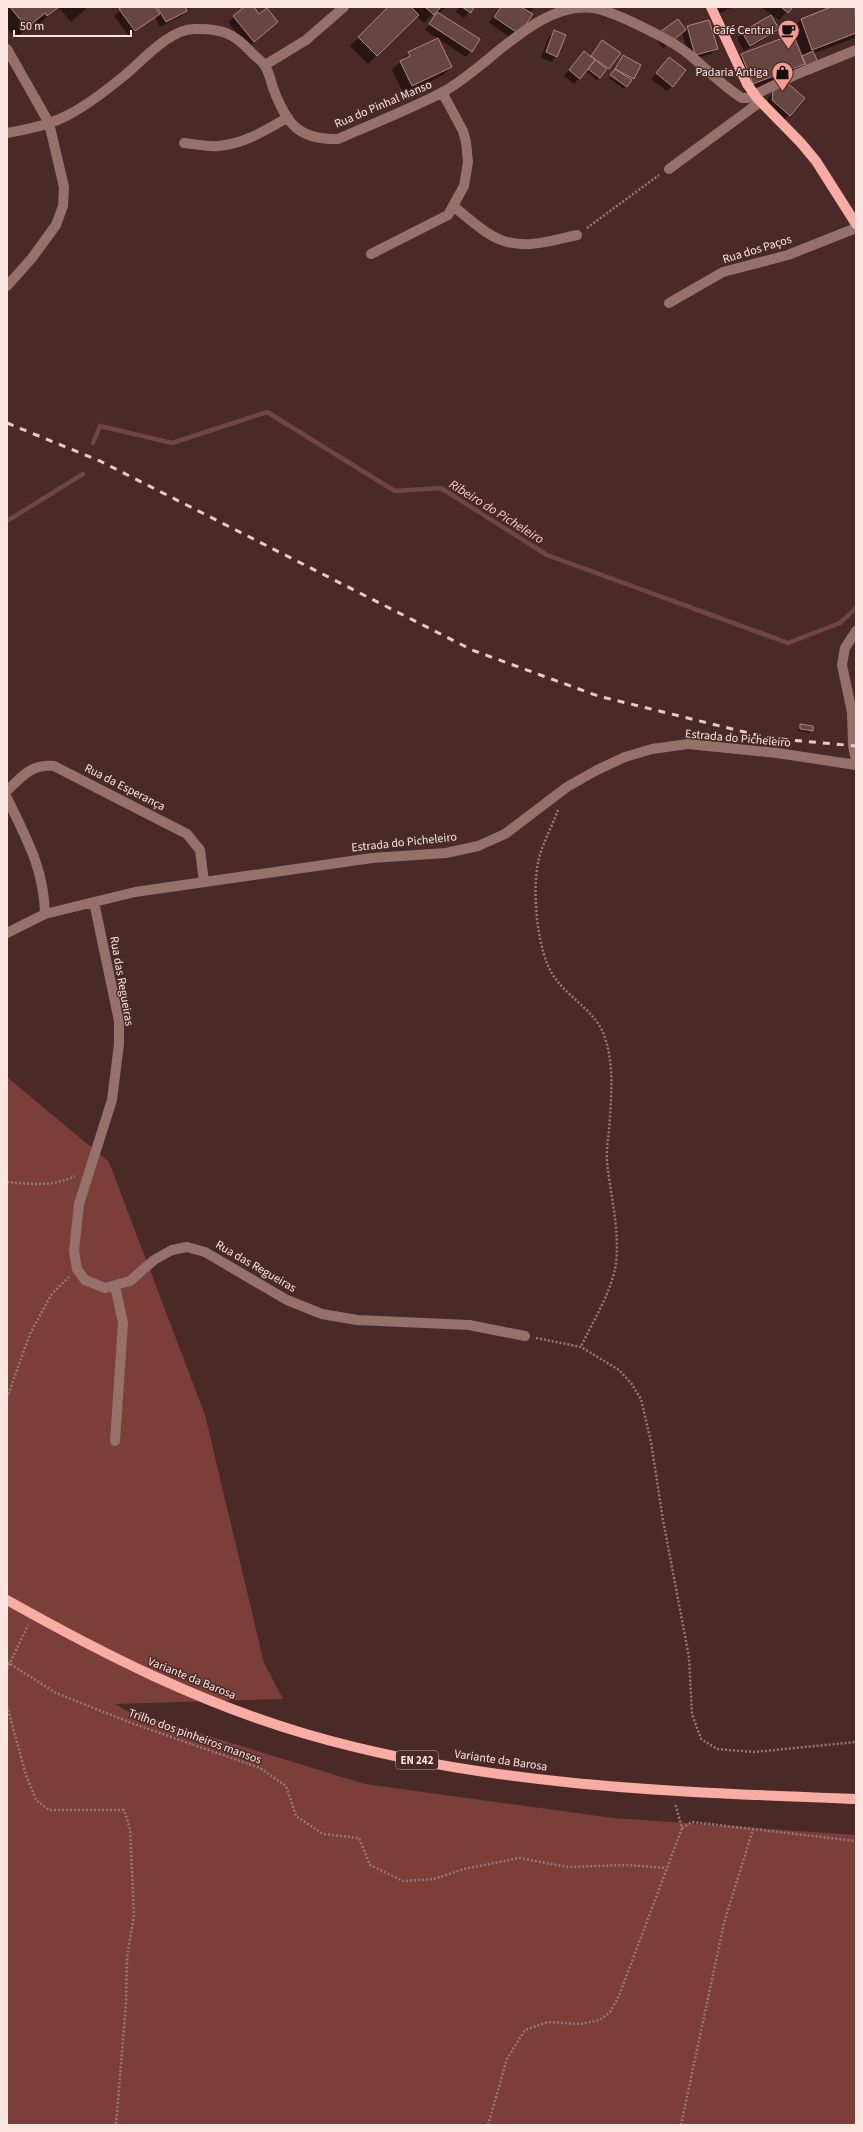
<svg xmlns="http://www.w3.org/2000/svg" width="863" height="2132" font-family="'Source Sans 3',sans-serif">
<rect width="100%" height="100%" fill="#492a27"/>
<path fill="#7b3e38" d="M7 1077 109 1162 205 1415 264 1663 283 1699 115 1704 127 1711 365 1784 613 1818 856 1835V2125H7Z"/>
<path fill="#0007" d="M7 7H88L71 22 59 8 35 27 33 24 15 38 7 28Z
M124 7H184L186 11 181 16 160 27 155 17 129 36 114 16Z
M246 7H253L271 27 248 47 228 22Z
M390 7H446L440 13 437 10 424 23 416 16 368 64 350 46Z
M459 7H473L464 18 456 12Z
M500 7H534L529 13 513 39 489 23Z
M715 7H733L718 14Z
M761 7H791L779 20Z
M834 7H854L856 12V36L854 38 813 54 820 69 817 72 807 76 803 65 795 73 745 92 733 63 742 55 802 58 803 56 793 28 801 20Z
M437 14 471 51 466 57 425 30Z
M687 27 716 49 711 54 690 60 682 33 663 48 655 38 685 30Z
M778 29 773 34 744 51 737 38 743 33Z
M554 32 557 56 551 62 541 58 549 37Z
M602 42 609 68 597 80 587 72 590 67 589 66 574 84 564 76 584 52 590 57Z
M409 53 451 67 443 75 404 94 392 70Z
M624 56 640 65 624 89 609 78Z
M664 64 672 86 667 91 651 79Z
M774 92 804 98 783 121 767 106 768 98Z
M801 725 812 730 809 733 798 731Z"/>
<g fill="none" stroke-linecap="round" stroke-linejoin="round">
<path stroke="#714544" stroke-width="4.5" d="M93 443 100 426 172 443 267 412 395 491 441 488 547 555 788 643 840 623 856 608
M7 521 83 474"/>
</g>
<path fill="#674642" stroke="#ac8682" d="M10 7H59L47 16 45 13 27 28Z
M122 7H155L160 14 135 31 119 9Z
M157 7H185L187 11 166 22Z
M244 7H254L259 14 267 8 278 22 254 42 233 16Z
M388 7H411L419 15 377 56 358 37Z
M425 7H441L434 15Z
M462 7H474L471 13Z
M501 7H521L533 14 519 34 494 17Z
M781 7H793L788 13Z
M831 7H855L856 33 812 50 801 19Z
M437 12 480 39 472 52 429 24Z
M771 15 779 29 750 46 742 32Z
M678 19 686 30 669 43 660 32Z
M709 20 718 49 695 55 687 26Z
M554 30 566 35 557 57 546 52Z
M793 34 805 64 753 84 741 54Z
M438 38 452 67 412 86 400 61 410 56 408 52Z
M602 40 621 53 609 69 591 56Z
M584 51 595 60 580 79 569 70Z
M813 51 821 69 810 74 802 56Z
M623 55 641 65 634 79 615 69Z
M669 57 686 70 673 87 656 73Z
M595 60 607 69 600 78 588 69Z
M615 69 632 80 627 87 610 75Z
M786 82 805 98 790 116 772 100 773 91Z
M800 724 813 726V731L800 729Z"/>
<g fill="none" stroke-linecap="round" stroke-linejoin="round">
<path stroke="#947976" stroke-width="2.5" stroke-dasharray="2 2" stroke-linecap="butt" d="M587 228 659 175
M558 810C552 827 541 846 538 863 532 892 537 954 555 978 569 998 595 1011 604 1035 615 1065 611 1099 609 1131 608 1141 606 1151 607 1161 610 1194 620 1230 616 1263 612 1292 593 1320 581 1347
M7 1182C31 1184 53 1187 75 1176
M536 1338 581 1347 619 1370 631 1383 641 1399 651 1442 663 1520 689 1657 692 1714 701 1739 717 1749 754 1752 856 1742
M7 1398 30 1334 51 1295 69 1277
M7 1662 56 1693 134 1724 260 1768 286 1786 296 1816 323 1834 359 1838 370 1865 403 1881 434 1879 464 1869 519 1858 568 1867 627 1865 667 1868
M7 1669 28 1625
M7 1706 26 1775 36 1800 49 1810H124L130 1829 134 1915 127 1957 126 2003 116 2125
M682 1828 692 1822 856 1841
M488 2125 507 2059 525 2030 548 2022 580 2024 600 2020 610 2012 619 1996 682 1828 675 1803
M681 2125 724 1923 753 1829"/>
<path stroke="#96716c" stroke-width="10" d="M7 49 49 123 64 187 63 206 56 225 32 258 7 286
M265 65 306 40 344 7
M7 133C29 129 50 125 70 114 89 104 108 89 125 75 142 61 170 29 194 29 221 28 234 33 252 53 256 57 262 61 265 66 269 72 271 81 273 88 287 124 298 140 338 139 372 124 408 110 441 93 486 70 538 0 593 8 614 11 669 39 686 52 705 67 721 85 742 98H748L797 74 856 50
M184 143C195 144 207 147 218 146 244 144 266 130 287 118
M669 169 760 102
M453 206C467 217 487 236 504 241 527 249 554 240 577 235
M371 254 448 215 464 186 468 162 466 142 463 131 442 92
M669 303 723 272 788 255 856 228
M856 631 845 648 842 665 852 712 853 746 856 760
M7 791C22 776 31 764 54 766L187 834 200 850 204 882
M7 798C26 838 44 868 45 914
M94 902 119 1021V1044L112 1100 79 1204 74 1251 77 1269 85 1280 105 1288 130 1281 154 1260 172 1250 187 1247 205 1252 287 1300 322 1314 357 1320 469 1325 525 1336
M7 933 45 914 135 892 372 858 446 853 478 846 505 834 567 787 597 770 625 757 652 749 688 744 777 753 856 765
M115 1441 123 1323 115 1286"/>
<path stroke="#f8aca3" stroke-width="10" d="M711 7 747 84 757 98 801 143 816 161 856 224
M7 1600C103 1654 200 1703 306 1734 484 1786 672 1792 856 1799"/>
<path stroke="#e3ccc9" stroke-width="3" stroke-dasharray="7 7" stroke-linecap="butt" d="M7 423 100 461 472 650 598 696 769 738 856 746"/>
</g>
<defs>
<symbol id="cafe-pin" viewBox="-11 -11 22 30"><path d="M0 17L-7.5 6A9.5 9.5 0 1 1 7.5 6Z" fill="#f59c92" stroke="#492a27"/><path d="M-5.5-4.5H6V0H3Q3 3.5 0 3.5H-2.5Q-5.5 3.5-5.5 0ZM3-3.2v2h1.7v-2ZM-6 4.5H4V6H-6Z" fill="#111"/></symbol>
<symbol id="shop-pin" viewBox="-11 -11 22 30"><path d="M0 17L-7.5 6A9.5 9.5 0 1 1 7.5 6Z" fill="#f59c92" stroke="#492a27"/><path d="M-5-2.5h2.3a2.7 3.5 0 0 1 5.4 0H5L5.5 6h-11ZM-1.5-2.5h3a1.5 2.3 0 0 0-3 0Z" fill="#111"/></symbol>
</defs>
<g fill-rule="evenodd">
<use href="#cafe-pin" x="776" y="18" width="25" height="34"/>
<use href="#shop-pin" x="770" y="60" width="25" height="34"/>
</g>
<g text-anchor="middle" stroke-width="3" stroke-linejoin="round" paint-order="stroke">
<rect fill="#492a27" stroke="#c5adaa" stroke-width="1" x="396" y="1751" width="42" height="18" rx="3"/>
<g font-size="11" font-weight="bold" fill="#fae5e2">
<text x="417" y="1764">EN 242</text>
</g>
<g font-size="12" fill="#fae5e2" stroke="#492a27" text-anchor="end">
<text x="774" y="34">Café Central</text>
<text x="768" y="76">Padaria Antiga</text>
</g>
<g font-size="12" fill="#fae5e2" stroke="#492a27">
<text transform="translate(383 104) rotate(-23)" y="4">Rua do Pinhal Manso</text>
<text transform="translate(757 249) rotate(-17)" y="4">Rua dos Paços</text>
<text transform="translate(738 738) rotate(5)" y="4">Estrada do Picheleiro</text>
<text transform="translate(125 787) rotate(27)" y="4">Rua da Esperança</text>
<text transform="translate(404 842) rotate(-6)" y="4">Estrada do Picheleiro</text>
<text transform="translate(122 981) rotate(80)" y="4">Rua das Regueiras</text>
<text transform="translate(256 1266) rotate(30)" y="4">Rua das Regueiras</text>
<text transform="translate(192 1678) rotate(22)" y="4">Variante da Barosa</text>
<text transform="translate(195 1736) rotate(20)" y="4">Trilho dos pinheiros mansos</text>
<text transform="translate(501 1760) rotate(8)" y="4">Variante da Barosa</text>
</g>
<g font-size="13" font-style="italic" fill="#facac4" stroke="#492a27">
<text transform="translate(497 511) rotate(32)" y="5">Ribeiro do Picheleiro</text>
</g>
</g>
<rect width="863" height="2132" fill="none" stroke="#fae5e2" stroke-width="16"/>
<path d="M14 30v6h117v-6" fill="none" stroke="#fae5e2" stroke-width="2"/>
<text x="20" y="30" font-size="12" fill="#fae5e2" stroke="#492a27" stroke-width="3" paint-order="stroke">50 m</text>
</svg>
